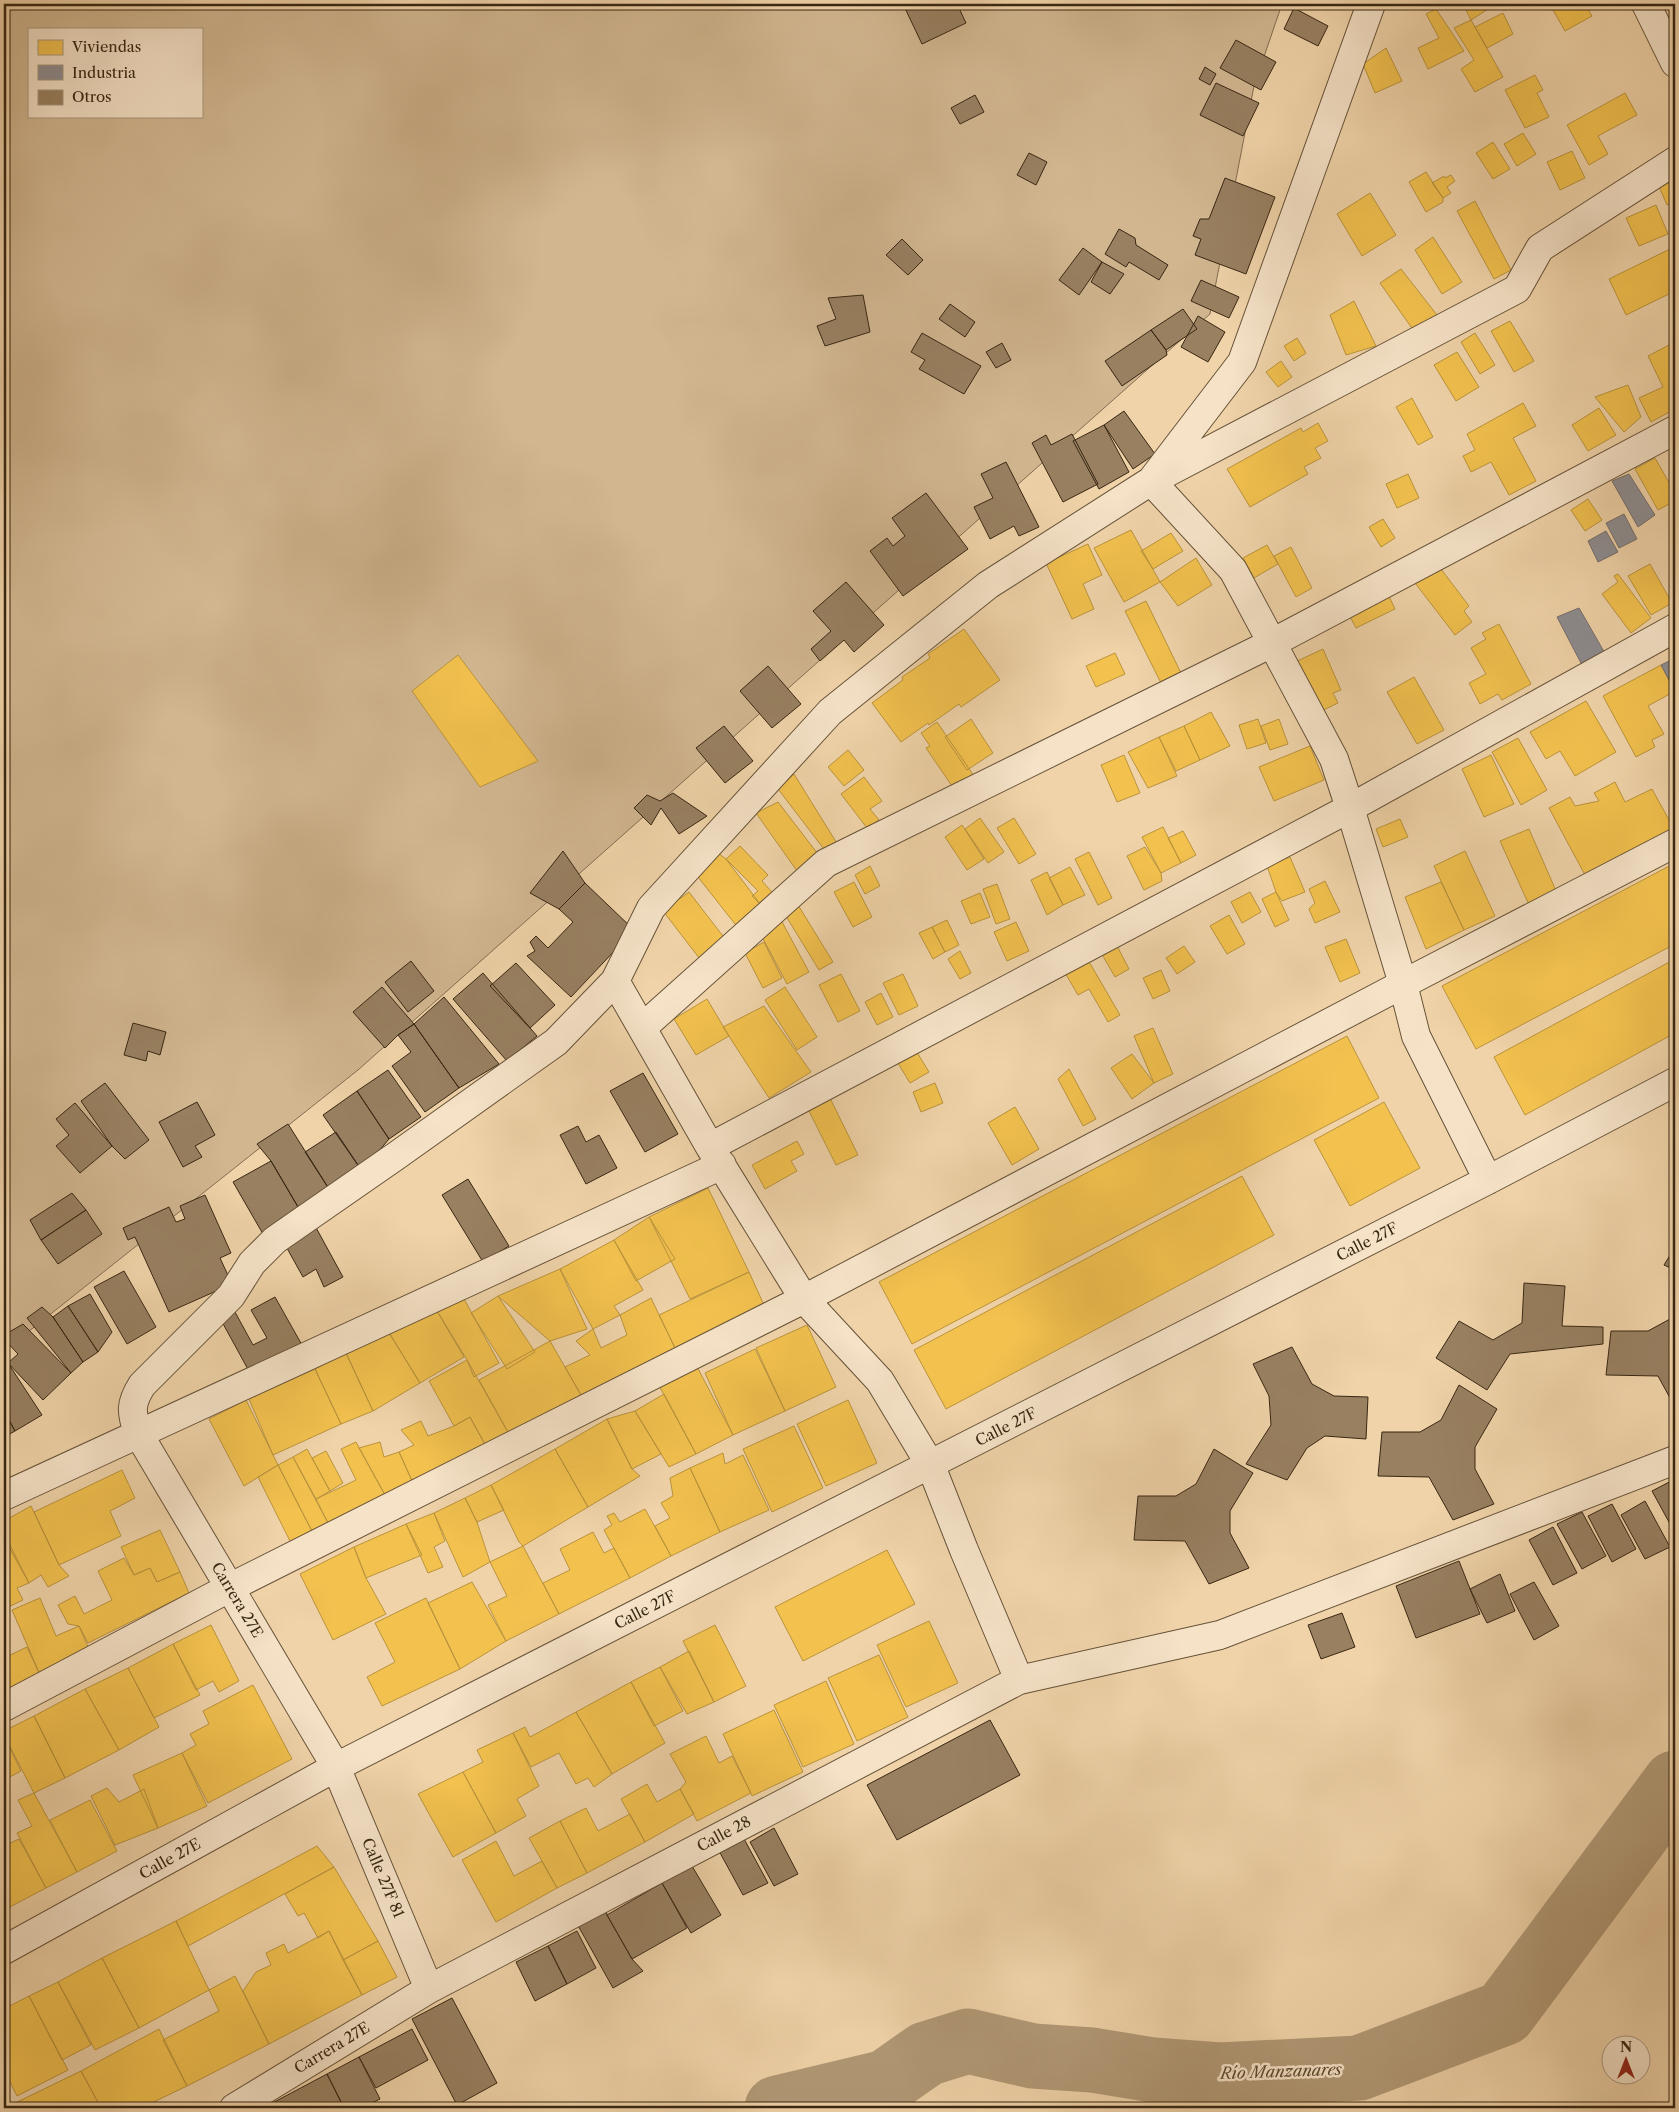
<svg xmlns="http://www.w3.org/2000/svg" width="1679" height="2112" font-family="'Libre Caslon Text',serif">
<rect width="100%" height="100%" fill="#f0d3a9"/>
<filter id="stains"><feTurbulence type="fractalNoise" baseFrequency=".004" numOctaves="4"/><feColorMatrix values="0 0 0 0 .2 0 0 0 0 .09 0 0 0 0 .02 0 0 0 .5 -.17"/></filter>
<radialGradient id="worn" r=".72"><stop offset=".6" stop-color="#630" stop-opacity="0"/><stop offset="1" stop-color="#630" stop-opacity=".3"/></radialGradient>
<path fill="#d1b690" stroke="#846e52" fill-rule="evenodd" d="M4 4H1282L1254 86 1210 314 358 1070 4 1351ZM29 29H201V116H29Z"/>
<path fill="#f2c14e" stroke="#ba933c" d="M1463 4H1496L1471 20Z
M1563 4H1585L1592 16 1565 31 1553 10Z
M1436 9 1464 51 1428 69 1418 48 1439 38 1426 14Z
M1503 13 1513 34 1487 48 1475 27Z
M1471 20 1503 77 1475 92 1461 69 1474 60 1454 28Z
M1386 48 1402 81 1375 93 1363 64Z
M1535 75 1543 90 1537 93 1549 117 1525 128 1505 90Z
M1625 93 1637 115 1598 136 1608 154 1589 165 1567 125Z
M1523 133 1536 154 1517 166 1504 144Z
M1493 142 1510 169 1493 179 1476 153Z
M1572 151 1585 178 1560 190 1547 162Z
M1426 172 1443 198V202L1426 212 1409 182Z
M1675 174V201L1667 205 1657 182Z
M1451 175 1455 181 1447 187 1451 193 1443 198 1432 183 1444 176 1445 178Z
M1370 193 1396 235 1362 256 1337 214Z
M1475 201 1511 270 1494 279 1457 211Z
M1656 205 1668 234 1639 246 1626 218Z
M1433 237 1462 282 1442 294 1415 250Z
M1672 248 1675 255V291L1626 315 1609 279Z
M1401 269 1437 315 1414 331 1380 283Z
M1354 301 1376 346 1346 355 1330 315Z
M1510 321 1534 361 1514 372 1491 331Z
M1475 333 1495 365 1480 374 1461 342Z
M1297 338 1306 353 1294 361 1284 346Z
M1671 344 1675 354V409L1651 422 1639 398 1663 387 1648 356Z
M1457 352 1479 387 1456 401 1434 365Z
M1281 361 1292 377 1278 387 1266 372Z
M1628 385 1641 417 1624 432 1595 397Z
M1412 398 1433 437 1418 445 1396 407Z
M1523 403 1536 426 1513 438 1536 481 1509 495 1491 462 1471 472 1463 456 1475 450 1467 434Z
M1599 408 1616 435 1588 451 1572 425Z
M1318 423 1328 441 1315 448 1321 458 1304 467 1308 474 1250 507 1227 469 1301 428 1303 432Z
M1655 458 1675 493V501L1658 510 1635 469Z
M1408 474 1419 498 1397 508 1386 484Z
M1588 499 1602 520 1585 531 1571 510Z
M1383 519 1395 538 1381 547 1369 527Z
M1131 530 1160 582 1124 602 1094 548Z
M1171 533 1183 551 1153 569 1141 551Z
M1088 544 1102 575 1083 584 1094 609 1072 619 1046 563Z
M1267 545 1278 564 1254 578 1243 558Z
M1291 547 1312 588 1296 597 1274 556Z
M1196 558 1212 585 1178 606 1160 582Z
M1650 564 1672 603 1651 615 1628 576Z
M1438 565 1469 606 1464 611 1472 622 1455 635 1415 583Z
M1618 574 1651 618 1631 633 1602 594 1618 582 1614 576Z
M1387 592 1395 609 1356 628 1347 611Z
M1146 601 1181 673 1161 683 1125 611Z
M1499 624 1531 684 1502 700 1498 694 1480 704 1469 683 1486 674 1471 648 1486 639 1482 633Z
M964 629 1000 680 961 707 959 704 929 725 928 723 901 742 872 703 903 680 902 677 930 658 928 654Z
M1323 649 1341 690 1333 693 1338 703 1315 714 1291 664Z
M1115 653 1125 674 1096 687 1086 666Z
M458 655 538 761 480 787 412 691Z
M1661 665 1675 691 1648 706 1664 734 1652 740 1655 747 1636 757 1603 696Z
M1414 677 1444 730 1417 744 1387 692Z
M1586 701 1616 752 1575 776 1560 751 1546 759 1530 732Z
M1211 712 1230 746 1200 760 1184 726Z
M971 719 993 753 967 770 945 737Z
M1258 719 1266 743 1247 749 1239 725Z
M1279 719 1288 744 1270 750 1261 726Z
M937 722 974 776 954 789 926 748 930 746 921 733Z
M1184 726 1200 760 1176 771 1159 737Z
M1159 737 1177 776 1148 788 1128 752Z
M1518 738 1547 790 1521 805 1492 752Z
M1310 746 1324 780 1274 801 1259 767Z
M848 750 864 770 844 786 828 767Z
M1124 755 1140 793 1117 802 1101 765Z
M1491 755 1514 804 1484 817 1462 769Z
M794 774 838 845 827 853 778 789Z
M864 777 882 801 870 809 879 820 867 828 841 794Z
M1615 782 1625 802 1652 789 1674 829 1585 875 1549 808 1570 797 1575 806 1599 801 1594 793Z
M778 802 821 858 797 871 756 813Z
M980 818 1004 852 988 863 965 829Z
M1014 818 1036 854 1019 864 997 828Z
M1400 819 1408 837 1383 847 1376 829Z
M962 825 984 859 967 870 945 837Z
M1163 827 1181 863 1161 873 1142 837Z
M1529 829 1557 893 1529 905 1500 841Z
M1183 831 1196 855 1181 863 1168 838Z
M740 846 768 875 762 881 772 892 759 903 752 896 758 891 726 859Z
M1145 847 1161 873 1162 881 1144 890 1127 856Z
M1465 851 1495 916 1464 930 1434 866Z
M1089 852 1112 898 1098 905 1075 859Z
M718 853 726 859 764 909 739 929 694 872Z
M1290 857 1305 892 1282 901 1276 892 1267 866Z
M1675 863V944L1476 1049 1442 986Z
M870 866 880 886 865 894 855 875Z
M1070 867 1085 895 1063 905 1049 878Z
M1047 872 1063 905 1047 915 1031 880Z
M1325 881 1340 912 1315 923 1309 909 1315 903 1309 889Z
M854 882 872 917 853 927 834 892Z
M1441 882 1464 930 1426 949 1405 897Z
M997 884 1010 919 996 924 983 889Z
M689 892 729 944 703 963 663 911Z
M1250 892 1261 912 1242 923 1231 902Z
M1276 892 1289 920 1275 927 1262 899Z
M980 893 990 917 971 924 961 901Z
M795 900 833 962 819 970 781 908Z
M1229 915 1245 944 1227 954 1210 926Z
M781 920 809 972 787 984 759 931Z
M947 920 959 945 945 952 932 927Z
M1016 922 1029 951 1007 961 994 932Z
M932 927 945 952 933 959 919 933Z
M1346 939 1360 973 1340 982 1325 947Z
M764 942 782 978 763 988 745 953Z
M1115 942 1129 969 1115 977 1100 951Z
M1184 946 1195 962 1177 974 1166 958Z
M960 951 971 973 960 979 948 959Z
M1084 953 1120 1015 1108 1022 1089 989 1078 995 1061 966Z
M1675 959V1033L1525 1115 1494 1057Z
M1161 970 1170 991 1153 999 1143 978Z
M841 974 860 1011 838 1022 819 985Z
M903 974 918 1006 899 1015 883 983Z
M785 987 817 1037 797 1050 765 1000Z
M881 993 893 1017 877 1025 865 1002Z
M707 999 729 1036 696 1055 674 1019Z
M764 1006 811 1072 769 1098 723 1027Z
M1153 1028 1173 1074 1154 1083 1134 1036Z
M1347 1036 1379 1098 912 1344 879 1282Z
M915 1049 929 1072 910 1083 896 1060Z
M1132 1054 1154 1083 1132 1099 1111 1068Z
M1069 1069 1096 1119 1083 1126 1058 1079Z
M935 1083 943 1103 921 1112 913 1092Z
M829 1096 858 1155 836 1165 807 1107Z
M1384 1102 1420 1168 1350 1206 1314 1140Z
M1015 1107 1039 1149 1012 1165 988 1123Z
M797 1141 804 1154 791 1161 797 1171 765 1189 752 1165Z
M1242 1176 1274 1235 946 1409 914 1350Z
M708 1188 749 1272 690 1299 649 1217Z
M649 1217 675 1259 636 1281 614 1240Z
M614 1240 643 1290 614 1306 620 1315 593 1329 560 1269Z
M560 1269 587 1329 550 1341 498 1296Z
M749 1272 764 1305 675 1348 659 1315Z
M498 1296 535 1352 507 1369 471 1313Z
M463 1297 499 1363 474 1377 467 1360 437 1311Z
M651 1298 675 1348 581 1395 565 1367 590 1355 576 1341 593 1329 601 1348 627 1335 620 1315Z
M437 1311 464 1357 420 1383 388 1331Z
M807 1325 836 1387 785 1411 756 1348Z
M388 1331 420 1383 373 1411 346 1353Z
M550 1341 581 1395 509 1434 479 1380Z
M755 1349 785 1411 733 1435 705 1373Z
M346 1353 373 1411 341 1424 315 1369Z
M467 1360 509 1434 487 1448 470 1417 454 1426 429 1381Z
M694 1361 733 1435 696 1454 657 1382Z
M315 1369 341 1424 273 1455 249 1399Z
M664 1394 696 1454 669 1467 635 1411Z
M246 1400 278 1465 244 1486 209 1419Z
M848 1400 877 1463 826 1486 797 1424Z
M635 1411 661 1454 632 1469 607 1419Z
M470 1417 487 1448 413 1483 399 1452 414 1445 401 1430 421 1421 428 1436 454 1426Z
M607 1419 632 1469 640 1476 588 1507 555 1449Z
M794 1426 823 1488 772 1512 743 1449Z
M356 1442 385 1495 329 1525 316 1499 356 1480 341 1449Z
M380 1442 384 1457 399 1452 413 1483 385 1495 359 1448Z
M307 1449 330 1491 316 1499 293 1457Z
M555 1449 588 1507 523 1546 519 1542 491 1485Z
M326 1451 343 1483 330 1491 312 1458Z
M723 1453 725 1464 743 1455 769 1510 720 1532 690 1468Z
M293 1457 329 1525 315 1537 278 1465Z
M278 1465 315 1537 293 1547 258 1477Z
M690 1468 720 1532 671 1556 655 1526 670 1518 661 1503 673 1496 670 1478Z
M122 1470 135 1498 110 1511 121 1536 59 1565 34 1512Z
M491 1485 504 1510 477 1522 465 1498Z
M465 1498 477 1522 490 1562 463 1577 434 1513Z
M31 1506 59 1565 69 1576 48 1587 41 1575 29 1583 4 1538V1521Z
M645 1509 671 1556 630 1578 604 1530 612 1525 607 1516 614 1513 620 1522Z
M434 1513 445 1541 434 1547 443 1567 428 1573 406 1524Z
M406 1524 422 1555 366 1578 354 1547Z
M160 1530 180 1572 157 1582 150 1568 134 1575 121 1547Z
M593 1532 604 1553 614 1548 630 1578 559 1614 543 1583 570 1570 560 1549Z
M4 1533 29 1583 17 1588 23 1600 4 1609Z
M523 1546 559 1614 506 1641 488 1605 507 1596 490 1562Z
M354 1547 366 1578 386 1614 333 1640 300 1574Z
M887 1550 915 1604 803 1661 775 1607Z
M124 1558 134 1575 150 1568 157 1582 180 1572 189 1593 88 1643 79 1626 68 1624 58 1605 75 1596 84 1614 112 1600 98 1571Z
M472 1582 506 1641 460 1669 428 1603Z
M40 1598 56 1636 79 1626 92 1656 41 1677 12 1610Z
M426 1598 460 1669 382 1706 367 1677 395 1662 375 1623Z
M929 1621 958 1683 906 1707 877 1645Z
M211 1625 239 1681 219 1692 213 1681 196 1690 173 1644Z
M715 1625 746 1686 714 1702 683 1641Z
M173 1644 200 1695 154 1718 128 1668Z
M27 1647 41 1677 4 1694V1658Z
M689 1651 714 1702 687 1714 660 1667Z
M879 1655 908 1717 857 1741 828 1678Z
M660 1667 683 1711 654 1726 631 1682Z
M128 1668 159 1727 119 1750 85 1689Z
M826 1681 854 1744 803 1767 774 1705Z
M631 1682 665 1743 612 1774 576 1712Z
M253 1685 292 1759 208 1803 182 1753 196 1745 190 1734 209 1724 203 1711Z
M85 1689 119 1750 65 1778 34 1716Z
M774 1710 803 1772 752 1796 723 1734Z
M576 1712 612 1774 594 1787 588 1778 576 1784 559 1753 531 1767 513 1733 525 1727 530 1737Z
M34 1716 65 1778 34 1793 4 1735V1731Z
M513 1733 539 1786 517 1799 526 1816 496 1833 463 1772 483 1762 477 1750Z
M4 1736 21 1771 4 1780Z
M706 1736 719 1763 732 1756 751 1793 697 1821 680 1789 686 1782 670 1754Z
M182 1753 207 1806 158 1828 133 1775Z
M463 1772 496 1833 453 1857 418 1794Z
M647 1784 657 1802 680 1789 694 1814 645 1842 621 1799Z
M107 1788 119 1802 144 1789 158 1828 115 1845 91 1796Z
M34 1793 77 1872 46 1888 17 1833 32 1826 18 1800Z
M90 1800 117 1851 77 1872 50 1820Z
M586 1808 598 1831 630 1814 645 1842 587 1873 560 1821Z
M560 1821 587 1873 557 1888 529 1838Z
M19 1839 46 1888 4 1910V1846Z
M496 1841 514 1876 542 1861 557 1888 496 1922 462 1860Z
M317 1846 334 1867 188 1946 176 1921Z
M334 1867 378 1941 343 1960 329 1931 318 1938 304 1913 298 1916 285 1894Z
M176 1921 209 1990 139 2028 102 1958Z
M329 1931 362 1995 269 2044 243 1991 256 1972 271 1965 266 1953 284 1944 288 1953Z
M378 1941 397 1977 362 1995 343 1960Z
M102 1958 139 2028 95 2050 58 1982Z
M235 1976 269 2044 187 2086 163 2040 219 2011 209 1990Z
M58 1982 91 2045 62 2060 29 1996Z
M29 1996 68 2070 17 2096 4 2070V2009Z
M159 2029 187 2086 141 2108H101L81 2071Z
M81 2071 101 2108H9V2106Z"/>
<path fill="#8d8d92" stroke="#746e6c" d="M1629 474 1655 515 1638 527 1612 481Z
M1624 514 1637 539 1619 548 1606 523Z
M1606 531 1618 552 1598 562 1588 541Z
M1579 608 1606 655 1582 665 1557 617Z
M1675 658V691L1661 665Z"/>
<g fill="none" stroke-linecap="round" stroke-linejoin="round">
<path stroke="#816b4e" stroke-width="11" d="M1220 2075 1227 2108"/>
<path stroke="#b19976" stroke-width="65" d="M777 2108 886 2082 926 2054 968 2041 1033 2056 1092 2060 1153 2070 1220 2075 1359 2068 1504 2013 1675 1783"/>
</g>
<path fill="#988061" stroke="#382713" d="M903 4H957L966 23 922 44Z
M1294 8 1328 26 1318 46 1284 29Z
M1236 40 1276 62 1261 90 1220 68Z
M1205 67 1216 74 1210 85 1199 79Z
M1216 83 1259 103 1243 136 1200 115Z
M975 95 984 112 960 124 951 108Z
M1029 153 1047 162 1036 185 1017 175Z
M1225 178 1275 197 1246 274 1195 255 1201 239 1193 236 1200 219H1209Z
M1119 229 1135 238 1136 245 1168 265 1159 280 1129 262 1126 267 1105 254Z
M902 239 923 260 908 275 886 255Z
M1083 248 1102 262 1079 295 1059 280Z
M1102 262 1124 274 1110 294 1091 282Z
M1201 280 1239 297 1229 318 1191 301Z
M863 295 870 332 825 346 817 326 836 319 828 298Z
M950 304 975 322 965 337 939 319Z
M1183 309 1197 329 1166 350 1151 330Z
M1198 316 1225 332 1208 362 1181 347Z
M1151 330 1166 350 1167 355 1122 386 1105 361Z
M922 333 981 366 964 394 919 369 925 360 911 352Z
M1002 343 1011 360 996 368 986 352Z
M1124 411 1155 454 1133 469 1104 425Z
M1104 425 1129 472 1099 489 1073 441Z
M1072 434 1098 484 1063 502 1032 443 1046 435 1051 445Z
M1006 462 1039 527 1019 536 1014 526 990 539 974 507 993 498 981 474Z
M926 493 968 549 903 596 870 551 887 538 893 546 905 536 892 518Z
M846 582 884 625 854 652 844 640 820 661 811 649 831 631 813 611Z
M768 666 801 704 772 728 740 691Z
M724 726 753 761 725 783 696 748Z
M673 793 707 816 679 834 661 808 651 825 634 808 647 795 660 801Z
M563 851 585 883 559 909 530 893Z
M585 883 634 930 571 997 527 956 535 951 530 942 536 936 548 948 573 922 559 909Z
M411 961 434 991 408 1012 385 982Z
M516 963 555 1005 530 1028 490 986Z
M483 973 537 1036 507 1061 453 999Z
M382 987 414 1024 398 1035 385 1048 353 1012Z
M444 997 499 1064 459 1088 414 1024Z
M133 1023 166 1032 160 1055 148 1051 146 1061 124 1055Z
M414 1024 459 1088 425 1112 392 1066 411 1052 398 1035Z
M388 1070 421 1117 389 1139 357 1091Z
M643 1073 678 1134 645 1152 610 1091Z
M105 1083 149 1140 125 1159 112 1146 81 1101Z
M357 1091 389 1139 362 1171 323 1115Z
M197 1102 215 1135 195 1146 202 1157 183 1167 159 1122Z
M75 1103 112 1146 80 1173 56 1146 69 1135 56 1119Z
M288 1124 331 1192 301 1212 271 1161 257 1144Z
M578 1126 586 1142 599 1135 617 1168 586 1184 560 1135Z
M336 1132 362 1171 331 1192 305 1152Z
M271 1161 301 1212 263 1234 233 1182Z
M468 1179 509 1246 483 1262 442 1195Z
M72 1193 86 1210 41 1240 30 1220Z
M205 1195 231 1253 220 1258 232 1284 169 1312 135 1237 128 1240 123 1228 169 1207 176 1222 185 1219 180 1206Z
M86 1210 102 1234 58 1264 41 1240Z
M314 1224 343 1277 324 1287 316 1269 303 1277 283 1241Z
M1675 1247V1270L1664 1265Z
M124 1271 156 1327 127 1344 94 1287Z
M1524 1283 1565 1286 1562 1326 1603 1327V1344L1510 1354 1487 1390 1436 1358 1459 1321 1493 1340 1522 1323Z
M90 1294 112 1332 98 1352 68 1306Z
M275 1297 302 1345 250 1373 221 1320 235 1312 253 1345 267 1338 251 1310Z
M68 1306 98 1352 83 1362 53 1317Z
M42 1307 53 1317 83 1362 71 1373 27 1318Z
M1675 1308V1407L1658 1376 1606 1375 1611 1331H1648L1670 1319Z
M23 1324 71 1373 43 1400 8 1363 18 1354 4 1339V1335Z
M1292 1347 1312 1384 1334 1396 1368 1397 1366 1439 1325 1436 1307 1448 1287 1480 1246 1464 1271 1425 1269 1396 1253 1364Z
M8 1363 42 1415 15 1431 4 1411V1366Z
M1459 1385 1497 1409 1475 1447V1469L1494 1504 1453 1520 1429 1477 1378 1476 1382 1432H1420L1441 1420Z
M4 1411 15 1431 4 1437Z
M1214 1449 1253 1473 1230 1511V1533L1249 1568 1209 1584 1185 1541 1134 1540 1138 1496H1176L1196 1484Z
M1675 1479V1533L1652 1491Z
M1645 1501 1670 1547 1645 1559 1621 1515Z
M1612 1504 1636 1549 1612 1562 1588 1516Z
M1582 1512 1606 1556 1582 1569 1557 1524Z
M1553 1527 1577 1573 1553 1585 1529 1540Z
M1459 1561 1480 1614 1416 1638 1396 1586Z
M1500 1574 1515 1611 1487 1623 1470 1589Z
M1534 1582 1559 1626 1534 1640 1510 1594Z
M1342 1613 1355 1647 1321 1659 1308 1625Z
M990 1720 1020 1775 897 1840 867 1785Z
M774 1828 798 1874 774 1886 750 1842Z
M743 1837 768 1883 743 1895 719 1851Z
M692 1866 721 1915 691 1933 662 1883Z
M662 1883 687 1928 632 1959 607 1915Z
M605 1905 607 1915 632 1959 643 1971 613 1988 576 1922Z
M577 1931 596 1968 567 1984 548 1946Z
M548 1946 567 1984 535 2001 516 1962Z
M452 1998 497 2083 457 2105 412 2019Z
M412 2029 428 2060 376 2088 359 2057Z
M359 2057 380 2099 362 2108H344L327 2074Z
M327 2074 344 2108H263Z"/>
<g fill="none" stroke-linecap="round" stroke-linejoin="round">
<defs>
<path id="street" d="M1646 4 1675 63
M642 1028 826 863 1272 643 1675 430
M710 1147 1350 808 1675 628
M1488 1180 1416 1036 1403 984 1350 808 1334 759 1233 570 1151 481 1517 289 1540 248 1675 161
M4 1496 722 1165
M1019 1680 964 1550 931 1466 880 1381 804 1299 710 1147 615 981 651 908 830 712 988 585 1151 481 1242 362 1371 4
M4 1707 229 1588 804 1299 1403 984 1675 843
M4 1950 336 1767 1488 1180 1675 1082
M429 1989 336 1767 138 1433C131 1412 130 1404 142 1385L231 1296 252 1263 275 1240 396 1156 556 1042 615 981
M234 2108 429 1989 1019 1680 1220 1635 1675 1460"/>
</defs>
<use href="#street" stroke="#665238" stroke-width="30"/>
<use href="#street" stroke="#f5e2c7" stroke-width="28"/>
</g>
<g text-anchor="middle" stroke-width="5" stroke-linejoin="round" paint-order="stroke">
<g font-size="15" fill="#382713" stroke="#f5e2c7">
<text transform="translate(1367 1242) rotate(-27)" y="5">Calle 27F</text>
<text transform="translate(1006 1427) rotate(-27)" y="5">Calle 27F</text>
<text transform="translate(237 1600) rotate(59)" y="5">Carrera 27E</text>
<text transform="translate(645 1610) rotate(-27)" y="5">Calle 27F</text>
<text transform="translate(724 1834) rotate(-28)" y="5">Calle 28</text>
<text transform="translate(170 1859) rotate(-29)" y="5">Calle 27E</text>
<text transform="translate(383 1878) rotate(67)" y="5">Calle 27F 81</text>
<text transform="translate(332 2048) rotate(-31)" y="5">Carrera 27E</text>
</g>
<g font-size="16" font-style="italic" fill="#5c4931" stroke="#f5e2c7">
<text transform="translate(1281 2071) rotate(-2)" y="6">Río Manzanares</text>
</g>
</g>
<rect width="1679" height="2112" fill="none" stroke="#f0d3a9" stroke-width="20"/>
<rect x="5" y="5" width="1669" height="2102" fill="none" stroke="#382713" stroke-width="2.5"/>
<rect x="10" y="10" width="1659" height="2092" fill="none" stroke="#382713"/>
<rect x="28" y="28" width="175" height="90" fill="#f5e2c7" stroke="#a9977f"/>
<rect x="38" y="40" width="25" height="15" fill="#f2c14e" stroke="#a9977f"/>
<text x="72" y="52" font-size="15" fill="#382713">Viviendas</text>
<rect x="38" y="65" width="25" height="15" fill="#8d8d92" stroke="#a9977f"/>
<text x="72" y="78" font-size="15" fill="#382713">Industria</text>
<rect x="38" y="90" width="25" height="15" fill="#988061" stroke="#a9977f"/>
<text x="72" y="102" font-size="15" fill="#382713">Otros</text>
<g transform="translate(1626 2060)"><circle r="24" fill="#f5e2c7" stroke="#a9977f"/>
<path d="M0-4L9 19L0 12L-9 19Z" fill="#8f2418"/>
<text y="-8" font-size="14" font-weight="bold" text-anchor="middle" fill="#382713">N</text>
</g>
<rect width="100%" height="100%" filter="url(#stains)"/>
<rect width="100%" height="100%" fill="url(#worn)"/>
</svg>
